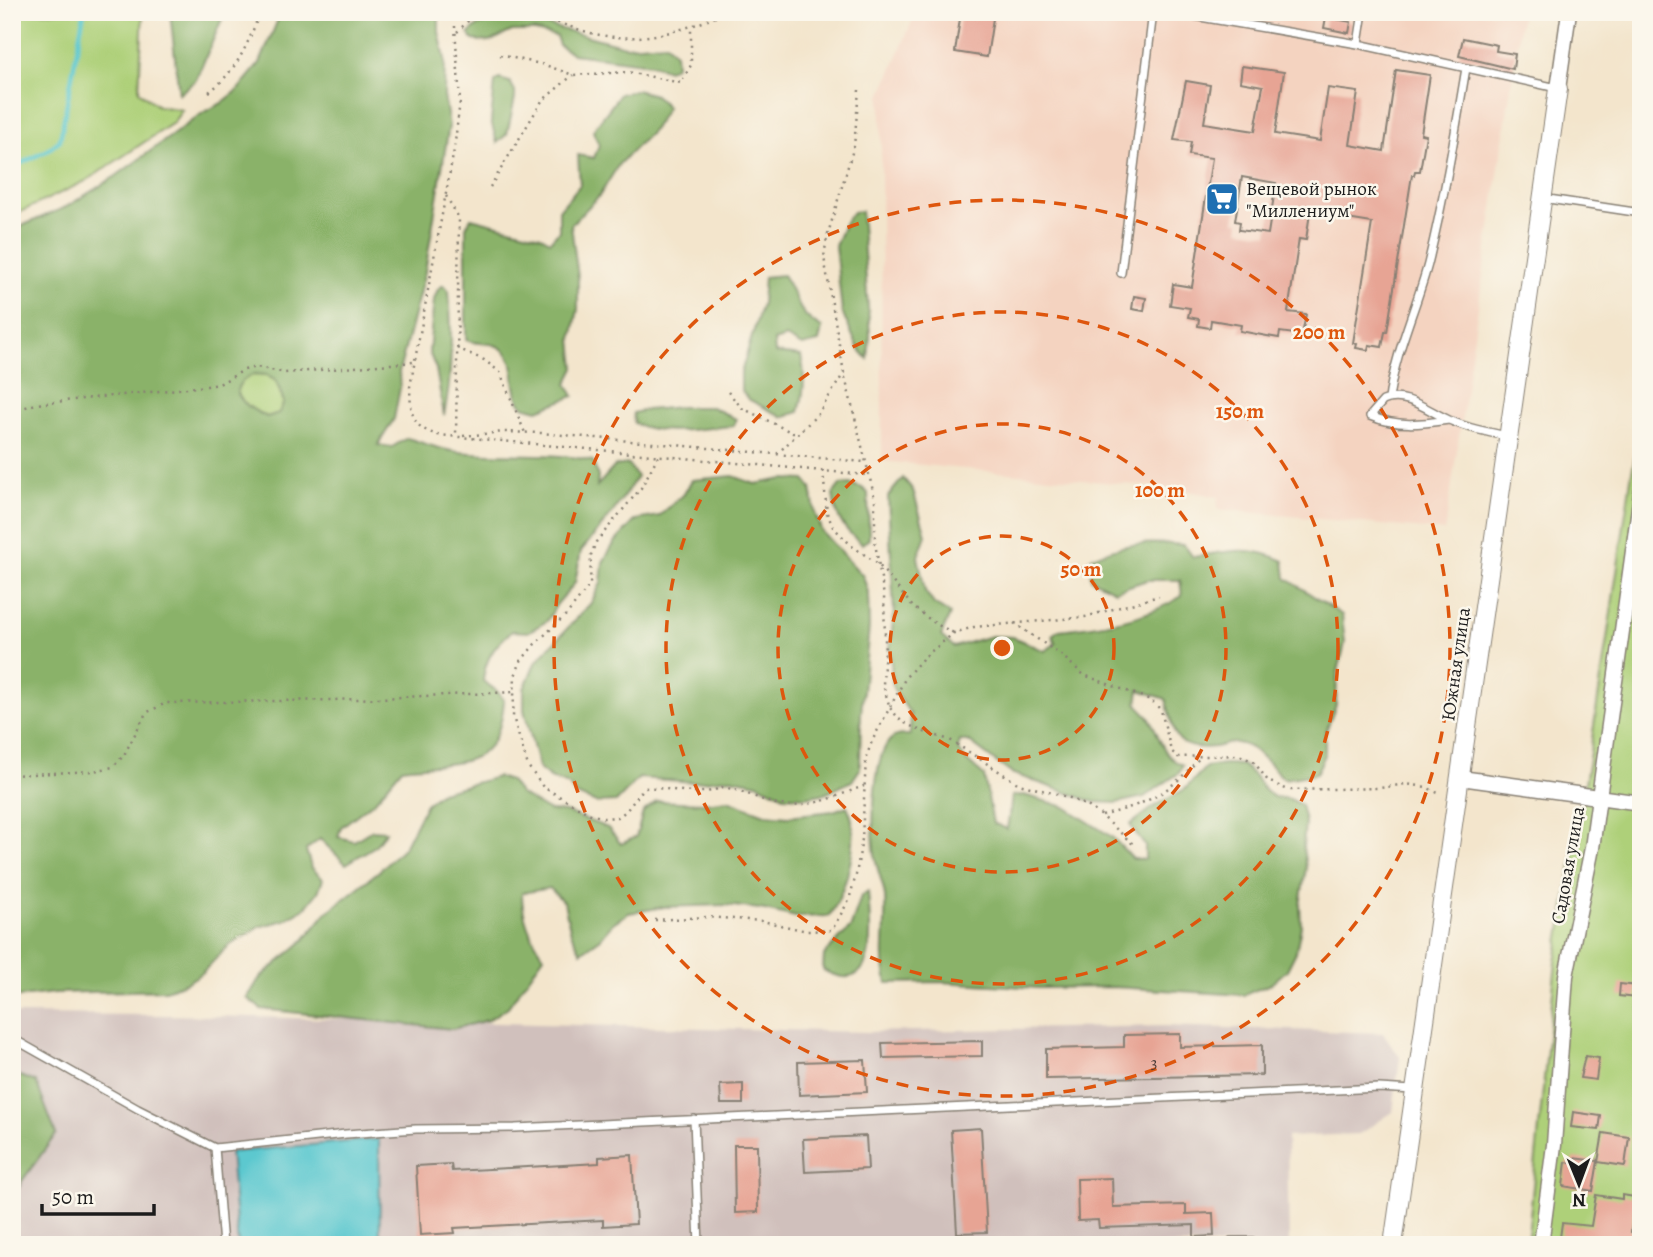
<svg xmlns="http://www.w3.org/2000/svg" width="1653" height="1257" font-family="Alegreya,serif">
<rect width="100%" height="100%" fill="#fbf7ec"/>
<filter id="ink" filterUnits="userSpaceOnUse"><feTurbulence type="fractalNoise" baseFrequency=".0143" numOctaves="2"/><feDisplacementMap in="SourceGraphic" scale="14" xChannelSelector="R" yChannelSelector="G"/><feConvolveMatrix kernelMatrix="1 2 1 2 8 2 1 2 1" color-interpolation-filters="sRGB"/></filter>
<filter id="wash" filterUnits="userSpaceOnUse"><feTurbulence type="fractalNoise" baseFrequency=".00686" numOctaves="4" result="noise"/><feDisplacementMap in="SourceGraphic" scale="28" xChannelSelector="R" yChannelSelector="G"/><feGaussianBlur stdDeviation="1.57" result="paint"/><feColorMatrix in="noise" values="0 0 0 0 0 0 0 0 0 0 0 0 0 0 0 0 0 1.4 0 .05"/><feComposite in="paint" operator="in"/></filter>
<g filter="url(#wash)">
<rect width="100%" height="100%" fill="#f3e5cc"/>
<path fill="#f4d3c0" d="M916 12H1522L1445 531 1217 509 1218 497 1178 489 882 461 881 96Z"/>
<path fill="#d0c0bc" d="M12 1014 169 1015 865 1032 1166 1026 1383 1033 1400 1057 1393 1112 1359 1134 1287 1137 1289 1245H12Z"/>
<path fill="#aed079" stroke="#65764a" stroke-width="2" d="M12 12H143L139 91 158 106 182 110 173 123 86 181 12 216Z
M255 374 266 375 276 381 284 403 279 413 267 417C245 407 220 388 255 374Z
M1641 426V1245H1527L1556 962 1589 759 1632 472Z"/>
<path fill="#8ab269" stroke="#536742" stroke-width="2" fill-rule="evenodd" d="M170 12H225L196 80 179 94Z
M281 12H439V32L445 59 444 96 449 126 425 272 399 372 400 388 394 419 378 445 392 447 407 438C425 443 442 451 460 452 505 457 549 451 593 461L598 477 597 486 615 466 628 464 637 477 611 515 581 551 575 583 557 604 547 621 528 632 512 631C495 645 485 658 483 681L497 691 504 700C499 772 459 761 402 768L375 801 341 827 338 837 354 841 372 830 386 831 375 846 346 864 320 839 306 850 311 867 323 879 318 892 306 907 285 920 259 927 228 946 201 974 187 982 166 990 55 993 12 998V230L66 207 116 176 204 112 222 103 237 91 260 63ZM255 374 266 375 276 381 284 402 279 413 267 417C245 407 220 388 255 374Z
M520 18 625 46 666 43 675 53 676 65 668 70 651 64 573 54 559 45 556 36 535 31H512L489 42 473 40 469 34C481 18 500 19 520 18Z
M499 79 510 82 515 91V98L507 134 497 143 491 121 495 82Z
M636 90 655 95 667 107 654 129 619 164 600 195 571 225 578 277V309L572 339 575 368 567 384 574 396 538 410 523 406C520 402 516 396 516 391 512 375 516 356 499 347 488 341 477 345 466 340V227L471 218 541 236 550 241 559 231V210L580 185 578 155 594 158 599 145 593 131C601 117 612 108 619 94Z
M861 211 870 335 868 359 858 348 842 312 838 274 835 246 845 222 853 212Z
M783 275C799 298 794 312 822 328L819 342 802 346 786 337 774 341 775 353 801 356C806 375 804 394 799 412L782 417 748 399 741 390V373L762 303 764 277Z
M443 285 449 291C452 332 453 375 444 415L436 369 429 352 434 299 438 289Z
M681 407H712L736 419 733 426C704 428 659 437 634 423L633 413 646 410Z
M733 476 755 484 784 479 805 480 811 488 815 513 822 532 863 576 868 592 869 627 861 714 860 769 852 781 827 793 806 797 784 796 757 783 731 778 694 782 639 778 616 802 596 803 576 795 568 785 550 778 539 769 524 710V689L535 663 591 603 601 583 603 562 615 542 636 520 659 516 684 494 692 480Z
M903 478 913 490 926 535 918 557 925 591 934 604 950 614 941 636 954 647 991 636 1013 637 1045 651 1056 643 1052 635 1059 630C1102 625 1145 620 1182 596L1180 580H1147L1115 591 1091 579 1090 558C1125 542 1146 542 1184 545L1193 557C1228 551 1250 545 1284 561L1286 578 1342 615 1345 643 1337 676 1336 705 1325 734V755L1316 774 1284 779C1271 767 1256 745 1236 743 1230 742 1221 746 1215 747 1173 752 1174 733 1166 699L1139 690 1137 704C1140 708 1145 712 1148 716 1160 733 1161 758 1183 765L1179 773 1144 797 1116 803 1094 802 1011 773 968 741H960L958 749 967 761 984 776 993 823 1007 829 1012 796 1024 795 1065 807 1112 837 1133 859H1145V846L1130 825 1155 806 1185 789 1206 767 1224 764 1242 765 1255 776 1264 790 1274 797 1290 799 1301 805 1305 822 1303 847 1306 868 1300 904 1301 926 1296 952 1287 970 1271 984 1244 995 1113 987 1040 988 941 982 887 983C880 954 887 926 885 897 884 885 878 873 876 861 871 835 872 759 890 740 896 734 903 735 910 735L911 715 893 688 890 649 894 613 888 496Z
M850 484 862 488 868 493 869 539 862 544C844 530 835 517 833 494L840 485Z
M497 777 510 781 520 794 550 811 566 812 608 828 621 844 636 837 643 812 657 801 704 803 728 800 765 814 788 816 833 811 847 806C862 833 847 892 829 916L796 917 760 909 725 905 664 907 629 913 613 923 601 938 581 952 571 933 564 903 550 888 522 893C522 917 530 936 544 956L508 1007 488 1020 452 1029 261 1009 247 998 260 978 304 940 326 913 379 871 404 847 426 804 441 792Z
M868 891C870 924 881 1001 823 970L824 955 851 927 861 896Z
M12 1073 36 1082 56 1134 22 1181 12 1201Z"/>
<path fill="#5bc8cf" stroke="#3c7276" stroke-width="2" d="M379 1139 380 1242 349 1245H238L230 1152Z"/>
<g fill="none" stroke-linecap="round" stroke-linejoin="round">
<path stroke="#5bc8cf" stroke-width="4.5" d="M12 168 48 150 60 140 84 12"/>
</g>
<g id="blocks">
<path fill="#e7a494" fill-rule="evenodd" d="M961 12H994L987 57 955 52Z
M1326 17 1351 22 1349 33 1324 28Z
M1463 38 1497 45 1496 51 1515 54 1513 69 1459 56Z
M1242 66 1284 72 1275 134 1320 141 1328 88 1358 92 1350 145 1384 151 1396 70 1430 75 1421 134 1426 135 1420 171H1415L1414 175H1412L1387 332H1385L1382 347 1369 345 1368 350 1356 348 1357 344 1353 343 1372 223 1310 213 1306 240 1299 239 1288 312 1306 314 1302 335 1280 332 1279 338 1267 336 1240 331 1241 325 1211 320 1210 328 1198 326 1199 319 1188 317 1190 308 1170 305 1173 284 1192 287 1212 158 1189 155 1191 142 1174 140 1186 81 1210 85 1204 123 1255 131 1263 86 1240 82ZM1242 177 1276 183 1268 234 1239 230 1240 222 1235 221Z
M1134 296 1146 298 1144 311 1132 309Z
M1620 984 1638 986 1636 998 1619 996Z
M1180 1034V1047L1262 1045V1075L1046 1079V1049L1124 1047V1035Z
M982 1041V1056L883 1058 882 1043Z
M1585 1056 1599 1058 1596 1080 1580 1078Z
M865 1060 867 1092 799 1095 798 1062Z
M743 1084V1104H721L720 1085Z
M1573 1112 1601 1116 1599 1130 1571 1127Z
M981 1128 987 1232 957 1233 951 1130Z
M1603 1133 1629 1137 1625 1166 1598 1162Z
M866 1136 868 1169 805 1172 803 1139Z
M734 1145H757L758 1212 735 1213Z
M632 1155 636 1224 603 1226V1220L454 1228 455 1233 420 1235 416 1166 451 1164 452 1171 599 1163V1157Z
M1573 1158 1598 1161 1593 1191 1563 1186 1566 1162 1572 1163Z
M1112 1178 1113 1207 1186 1205V1214L1213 1213 1214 1236 1194 1237V1225L1099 1228 1098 1220 1078 1221 1077 1179Z
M1596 1195 1622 1199V1195L1641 1198V1210L1634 1209 1631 1232 1641 1234V1245H1559L1562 1223 1591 1226Z"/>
</g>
</g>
<g filter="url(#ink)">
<use href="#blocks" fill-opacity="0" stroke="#888074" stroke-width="2"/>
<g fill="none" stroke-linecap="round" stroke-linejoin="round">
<defs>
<path id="service" d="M1171 12 1358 44 1557 88
M1358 44 1363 12
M1542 198 1641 213
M1121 273 1153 12
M1389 399C1395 352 1416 309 1428 264 1444 199 1455 134 1466 68
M1449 420C1421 424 1397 427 1370 416L1383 401C1406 391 1428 411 1449 420 1467 428 1487 432 1507 436
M12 1038 138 1109 215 1148 346 1134 416 1129 515 1128 1379 1088 1413 1090
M694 1119 699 1245
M215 1148 223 1245
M1231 1241H1252L1257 1245"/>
<path id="minor" d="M1558 89 1569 12
M1461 778 1641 803
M1541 1245 1554 1145 1566 976 1592 848 1641 493"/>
<path id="tertiary" d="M1393 1245 1558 89"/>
</defs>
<use href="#service" stroke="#888074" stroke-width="10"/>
<use href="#minor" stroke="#888074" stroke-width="17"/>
<use href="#tertiary" stroke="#888074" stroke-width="20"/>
<path stroke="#888074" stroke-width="2.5" stroke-dasharray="2 5" stroke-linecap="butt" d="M454 12 460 101 454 150 410 387C411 413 410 427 438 435L866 475
M524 12C547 18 568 27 591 33 638 45 684 31 727 12
M457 32 477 12
M500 55 545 65 573 75 628 72 681 83 691 65V26
M859 90 854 146 827 237 824 257 844 373 875 499V543L884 596 885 641 883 685 890 708 901 721 921 731 950 740 1019 784 1068 797 1089 807 1102 816 1134 845
M209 92C237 71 248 44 260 12
M490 187 542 101 573 75
M446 196 459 218 456 436
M457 348 484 360 500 372 525 433
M728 392 742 408 797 435
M12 411 36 404 207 386 219 384 244 370 256 367 285 373 414 362
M463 436 504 432 541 433 864 462
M777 454 818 414 844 373
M658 456 641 488 596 542 591 555 590 585 567 614 535 644 521 661 515 676 513 717 528 766 543 787 588 813 603 818 618 817 626 811 644 788C666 786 703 799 721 787 740 789 755 798 773 803 804 812 836 796 864 786
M823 471 827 513 833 527 852 546 878 564 913 607 936 624 954 633
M1014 623 1061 655 1084 675 1151 700 1161 710 1171 751 1178 757 1239 755 1254 762 1268 781 1288 790 1380 788 1406 784 1426 787 1442 795
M12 775 93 771 113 767 124 755 146 713 166 703 334 700 514 692
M1102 816C1150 802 1168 795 1201 756
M655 920 707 917 762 921 807 931 832 930 849 900 856 875 862 839 866 758 872 741 906 677 923 658 954 633 974 627 1085 617 1159 596"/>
<use href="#service" stroke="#fff" stroke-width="7"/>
<use href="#minor" stroke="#fff" stroke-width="14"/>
<use href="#tertiary" stroke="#fff" stroke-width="18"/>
</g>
</g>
<g fill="none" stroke="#de560d" stroke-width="3.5" stroke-dasharray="12 9">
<circle cx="1002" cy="648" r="112"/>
<circle cx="1002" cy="648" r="224"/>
<circle cx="1002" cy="648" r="336"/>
<circle cx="1002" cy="648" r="448"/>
</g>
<defs>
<symbol id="supermarket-square" viewBox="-11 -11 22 22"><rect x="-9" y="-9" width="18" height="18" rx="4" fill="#1f6fb2" stroke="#fbf7ec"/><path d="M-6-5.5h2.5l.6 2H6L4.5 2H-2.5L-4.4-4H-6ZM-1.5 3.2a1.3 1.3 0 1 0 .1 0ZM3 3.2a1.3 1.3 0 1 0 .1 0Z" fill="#fff"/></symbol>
</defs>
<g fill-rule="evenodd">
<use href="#supermarket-square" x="1203" y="180" width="38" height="38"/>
</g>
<g text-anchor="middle" stroke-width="5" stroke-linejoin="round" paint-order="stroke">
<g font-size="16" fill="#4f3e3a">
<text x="1154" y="1068">3</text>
</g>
<g font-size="19" fill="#1c1c1c" stroke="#fbf7ec" text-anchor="start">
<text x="1246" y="195">Вещевой рынок<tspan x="1246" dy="22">"Миллениум"</tspan></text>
</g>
<g font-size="19" fill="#1c1c1c" stroke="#fbf7ec">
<text transform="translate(1455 664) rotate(-82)" y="7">Южная улица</text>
<text transform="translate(1567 865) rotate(-80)" y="7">Садовая улица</text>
</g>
</g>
<circle cx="1002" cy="648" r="10" fill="#de560d" stroke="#fbf7ec" stroke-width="3.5"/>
<g font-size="21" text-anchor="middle" font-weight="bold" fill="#de560d" stroke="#fbf7ec" stroke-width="5" stroke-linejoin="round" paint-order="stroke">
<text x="1319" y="339">200 m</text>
<text x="1240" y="418">150 m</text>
<text x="1160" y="497">100 m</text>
<text x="1081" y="576">50 m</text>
</g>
<rect width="1653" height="1257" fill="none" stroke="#fbf7ec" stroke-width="42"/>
<g transform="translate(1579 1184) rotate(179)" stroke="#fbf7ec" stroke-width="5" paint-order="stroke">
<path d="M0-5L12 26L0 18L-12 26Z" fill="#1c1c1c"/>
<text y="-10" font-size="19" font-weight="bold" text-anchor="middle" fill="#1c1c1c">N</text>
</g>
<path d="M42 1204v10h112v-10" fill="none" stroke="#1c1c1c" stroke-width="3.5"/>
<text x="52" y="1204" font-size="21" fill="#1c1c1c" stroke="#fbf7ec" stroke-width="5" paint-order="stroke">50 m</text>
</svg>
